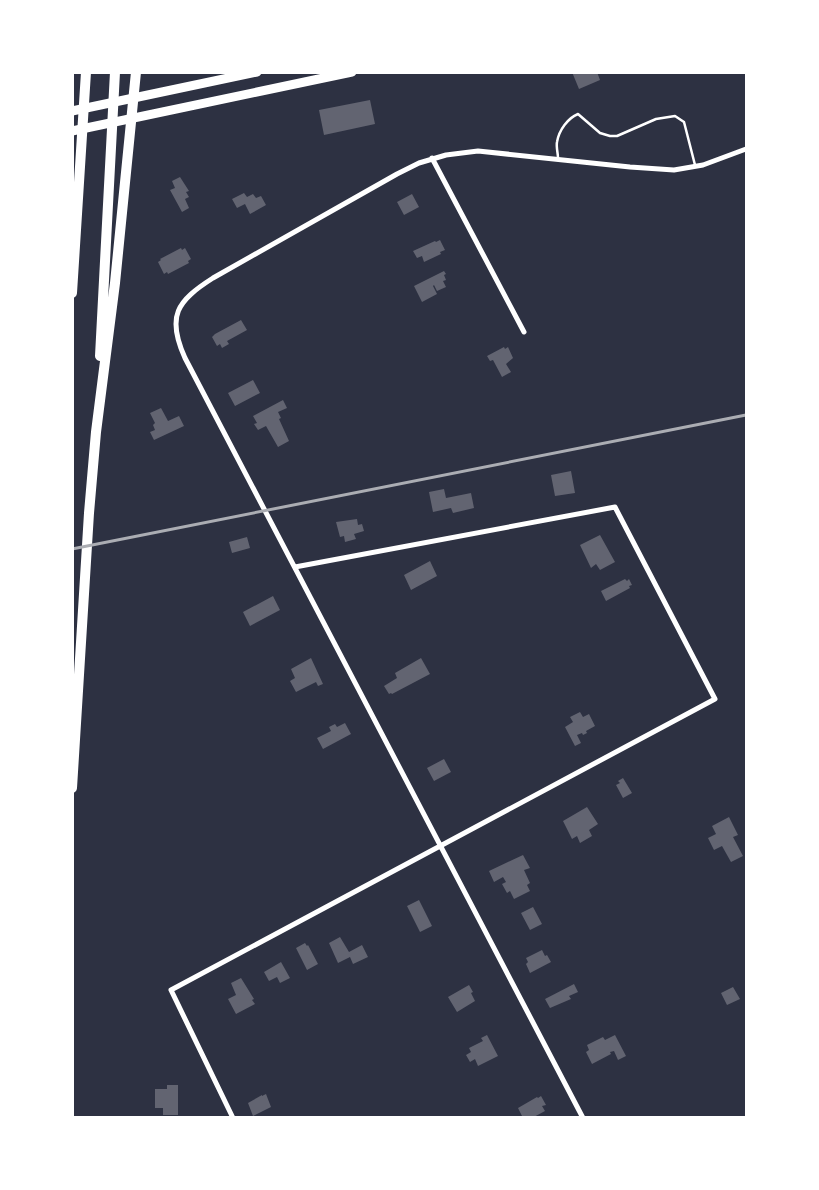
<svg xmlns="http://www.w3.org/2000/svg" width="819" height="1190" font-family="'DM Sans',sans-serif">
<rect width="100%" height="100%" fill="#2d3142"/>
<path fill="#626471" d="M572 72H597L600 80 579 89Z
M370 100 375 124 324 135 319 110Z
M180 177 189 191 186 192 189 197 185 199 189 208 182 212 170 190 175 188 172 181Z
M244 193 247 197 253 194 256 198 261 196 266 205 250 214 245 204 237 208 232 199Z
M412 194 419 207 404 215 397 202Z
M440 240 445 250 440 252 441 254 424 262 422 256 417 258 413 251 435 241 436 242Z
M181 248 182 250 185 248 191 259 188 261 189 263 168 274 167 272 164 274 158 262 161 260 160 259Z
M444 271 446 274 444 275 446 280 443 281 446 287 437 291 434 285 433 286 437 294 422 302 414 286Z
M241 320 247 330 227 341 229 344 222 348 220 344 217 346 212 337 215 334Z
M504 347 505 349 508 347 513 358 506 364 511 372 502 377 493 360 490 361 487 356Z
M253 380 260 393 235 406 228 393Z
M283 400 287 408 278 412 281 418 279 419 289 441 278 447 266 426 258 430 254 424 257 423 253 416Z
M161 408 168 421 179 416 184 426 154 440 150 432 155 430 153 425 155 423 150 413Z
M571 471 575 493 555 496 551 475Z
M444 489 446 498 471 493 474 508 453 513 451 508 433 512 429 492Z
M357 519 358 525 362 524 364 531 354 534 356 539 345 542 344 536 340 537 336 522Z
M600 535 615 562 600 570 596 564 591 568 580 545Z
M247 537 250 548 232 553 229 542Z
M430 561 437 576 411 590 404 575Z
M625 579 627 581 629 579 632 585 629 586 630 588 606 601 601 591Z
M273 596 280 610 250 626 243 612Z
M311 658 323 684 318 686 316 682 296 692 290 681 295 678 291 669Z
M421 658 430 674 392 694 391 693 389 694 384 686 397 678 395 673Z
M580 712 583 717 589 714 595 726 586 731 587 733 583 735 582 733 577 735 581 743 575 746 565 727 573 722 570 717Z
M345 723 351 734 323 749 317 738 331 731 329 727 335 724 337 727Z
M444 759 451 772 434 781 427 768Z
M623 778 632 793 623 798 616 785 620 783 618 781Z
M587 807 598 824 589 830 592 836 580 843 577 836 572 839 563 821Z
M729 817 738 835 733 837 743 856 731 862 722 846 714 850 708 838 716 834 712 826Z
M523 855 530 868 524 870 530 883 527 885 530 891 514 899 510 891 507 893 502 884 506 882 503 877 494 882 489 871Z
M419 900 432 926 420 932 407 906Z
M533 907 542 924 530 930 521 913Z
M340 937 349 952 362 945 368 957 353 964 350 957 338 963 329 943Z
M305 943 307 946 308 945 318 964 307 970 296 948Z
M542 950 545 956 547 955 551 962 530 973 526 964 528 962 526 958Z
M281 962 290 978 280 983 277 977 269 981 264 972Z
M241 978 254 999 252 1000 255 1004 236 1014 228 999 236 995 231 983Z
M574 984 578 992 569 996 571 999 550 1008 545 999Z
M469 985 473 992 471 993 475 1001 457 1012 448 997Z
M733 987 740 999 727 1005 721 993Z
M487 1035 498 1056 478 1066 475 1059 470 1062 466 1055 471 1052 469 1048 483 1041 481 1038Z
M615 1035 626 1056 618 1060 614 1051 610 1052 611 1054 592 1064 586 1052 589 1050 587 1045 603 1037 605 1040Z
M167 1085H178V1115H163V1108H155V1089H167Z
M266 1094 271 1107 253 1116 248 1103 262 1095V1096Z
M541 1096 546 1105 542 1106 545 1111 532 1118H523L518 1108 537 1097 538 1098Z"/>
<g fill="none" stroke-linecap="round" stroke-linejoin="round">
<path stroke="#fff" stroke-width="2.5" d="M558 158C558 153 556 147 557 142 559 130 568 118 578 114L600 133 610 136H617L656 119 675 116 684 122 695 165"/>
<path stroke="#fff" stroke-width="5" d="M432 158 524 332
M233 1118 171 990 715 699 615 507 295 567
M583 1118 185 358C166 316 177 301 213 278L397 174 419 163 446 155 478 151 630 167 674 170 703 165 746 149"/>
<path stroke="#fff" stroke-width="9" d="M72 111 257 72
M72 131 352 72"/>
<path stroke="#fff" stroke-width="10" d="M72 293 86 72
M100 356 115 72
M72 788 89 513 96 432 115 283 136 72"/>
<path stroke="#abadb3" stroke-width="3" d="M72 549 746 415"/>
</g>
<rect width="819" height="1190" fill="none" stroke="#ffffff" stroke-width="148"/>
</svg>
